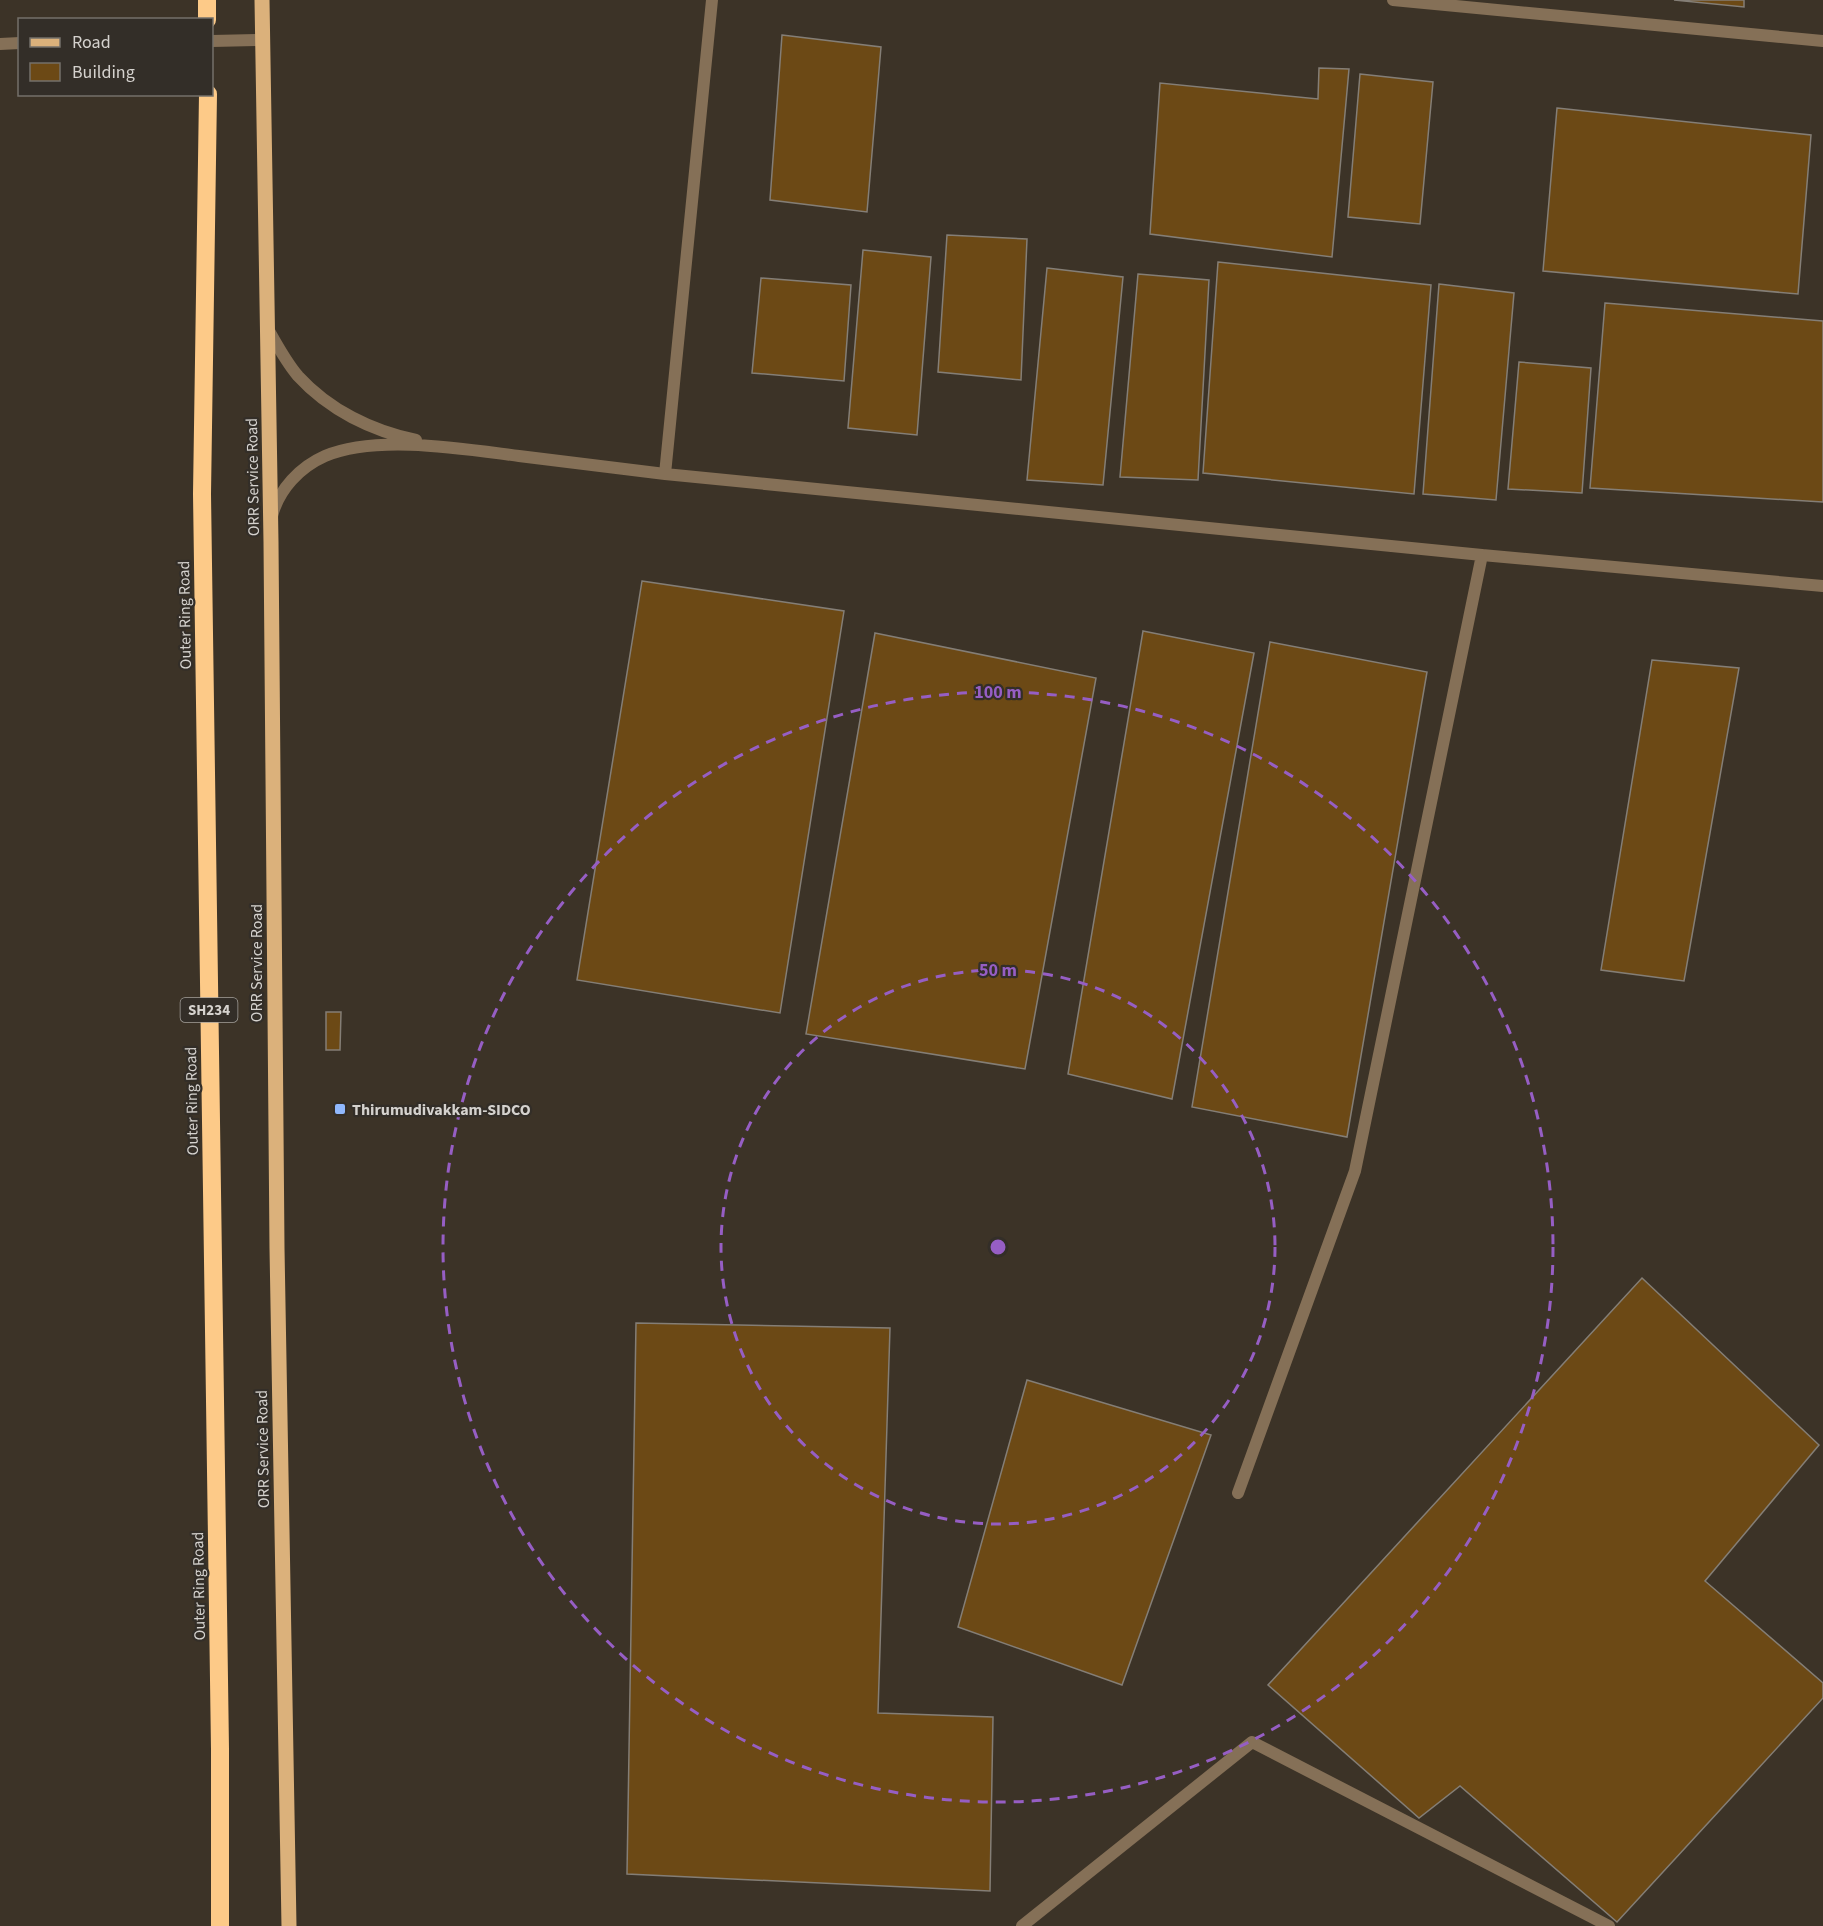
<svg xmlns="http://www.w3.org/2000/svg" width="1823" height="1926" font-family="'Source Sans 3',sans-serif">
<rect width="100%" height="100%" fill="#332e28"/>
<path fill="#3c3327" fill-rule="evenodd" d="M0 0H1823V1926H0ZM20 20H212V94H20Z"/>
<path fill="#6c4915" stroke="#847e76" stroke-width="1.5" d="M1674 0H1744V7Z
M782 35 881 47 867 212 770 200Z
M1319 68 1349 69 1332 257 1150 234 1160 83 1318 99Z
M1360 74 1433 82 1420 224 1348 217Z
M1557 108 1811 135 1798 294 1543 271Z
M947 235 1027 239 1021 380 938 372Z
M863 250 931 257 917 435 848 428Z
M1218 262 1431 285 1414 494 1203 473Z
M1047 268 1123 277 1103 485 1027 480Z
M1138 274 1209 280 1198 480 1120 477Z
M761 278 851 285 844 381 752 373Z
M1439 284 1514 293 1496 500 1423 494Z
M1605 303 1823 321V502L1590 488Z
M1519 362 1591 368 1582 493 1508 489Z
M642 581 844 611 780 1013 577 980Z
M1143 631 1254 653 1172 1099 1068 1074Z
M875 633 1096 678 1025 1069 806 1034Z
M1270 642 1427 672 1347 1137 1192 1107Z
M1652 660 1739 668 1684 981 1601 970Z
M326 1012H341L340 1050H326Z
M1642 1278 1819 1445 1705 1581 1823 1683V1698L1617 1922 1460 1786 1419 1818 1268 1685Z
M636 1323 890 1328 878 1713 993 1717 990 1891 627 1874Z
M1027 1380 1211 1435 1122 1685 958 1627Z"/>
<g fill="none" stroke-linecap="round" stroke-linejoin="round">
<path stroke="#857057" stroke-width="12" d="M1022 1926 1252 1742 1609 1926"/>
<path stroke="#857057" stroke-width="12" d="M712 0 665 474 1482 555 1823 586
M1393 0 1823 41
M212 41 262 40
M0 44 20 43
M268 329C277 345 286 362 298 376 329 410 372 431 416 440
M272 516C279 489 300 467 325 456 377 434 464 449 519 456 568 462 616 468 665 474
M1238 1493 1355 1171 1482 555"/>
<path stroke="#dbb17b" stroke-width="15" d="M262 0 271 542 277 1248 289 1926"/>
<path stroke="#fdca88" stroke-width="18" d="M207 0V20
M208 94 202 494 220 1749V1926"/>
</g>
<g fill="none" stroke="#965ec4" stroke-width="3" stroke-dasharray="10 8">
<circle cx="998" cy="1247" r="277"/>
<circle cx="998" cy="1247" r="555"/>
</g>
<rect fill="#90b8fd" stroke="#332e28" stroke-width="2" x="334" y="1103" width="12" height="12" rx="3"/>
<g text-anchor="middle" stroke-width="4.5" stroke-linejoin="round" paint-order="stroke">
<rect fill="#332e28" stroke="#a4a19c" stroke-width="1.5" x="180.5" y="998" width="57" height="24" rx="4.5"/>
<g font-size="15" font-weight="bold" fill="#d5d2ce">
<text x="209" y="1015">SH234</text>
</g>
<g font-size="16" fill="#d5d2ce" stroke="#332e28">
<text transform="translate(252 477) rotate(-91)" y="6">ORR Service Road</text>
<text transform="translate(184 615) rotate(-91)" y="6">Outer Ring Road</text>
<text transform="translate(256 963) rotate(-90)" y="6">ORR Service Road</text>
<text transform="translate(191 1101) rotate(-91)" y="6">Outer Ring Road</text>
<text transform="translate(262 1449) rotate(-91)" y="6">ORR Service Road</text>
<text transform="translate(198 1586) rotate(-91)" y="6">Outer Ring Road</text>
</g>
<g font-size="16" font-weight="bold" fill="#d5d2ce" stroke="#332e28" text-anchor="start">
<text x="352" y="1115">Thirumudivakkam-SIDCO</text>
</g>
</g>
<circle cx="998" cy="1247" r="9" fill="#965ec4" stroke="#332e28" stroke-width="3"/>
<g font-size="18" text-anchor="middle" font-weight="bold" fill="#965ec4" stroke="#332e28" stroke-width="4.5" stroke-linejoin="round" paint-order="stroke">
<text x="998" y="698">100 m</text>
<text x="998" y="976">50 m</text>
</g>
<rect x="18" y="18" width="195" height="78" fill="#332e28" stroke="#74706a" stroke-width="1.5"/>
<rect x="30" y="38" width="30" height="9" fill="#dbb17b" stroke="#74706a" stroke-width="1.5"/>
<text x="72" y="48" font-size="18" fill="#d5d2ce">Road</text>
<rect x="30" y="63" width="30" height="18" fill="#6c4915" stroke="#74706a" stroke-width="1.5"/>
<text x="72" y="78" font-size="18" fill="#d5d2ce">Building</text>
</svg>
